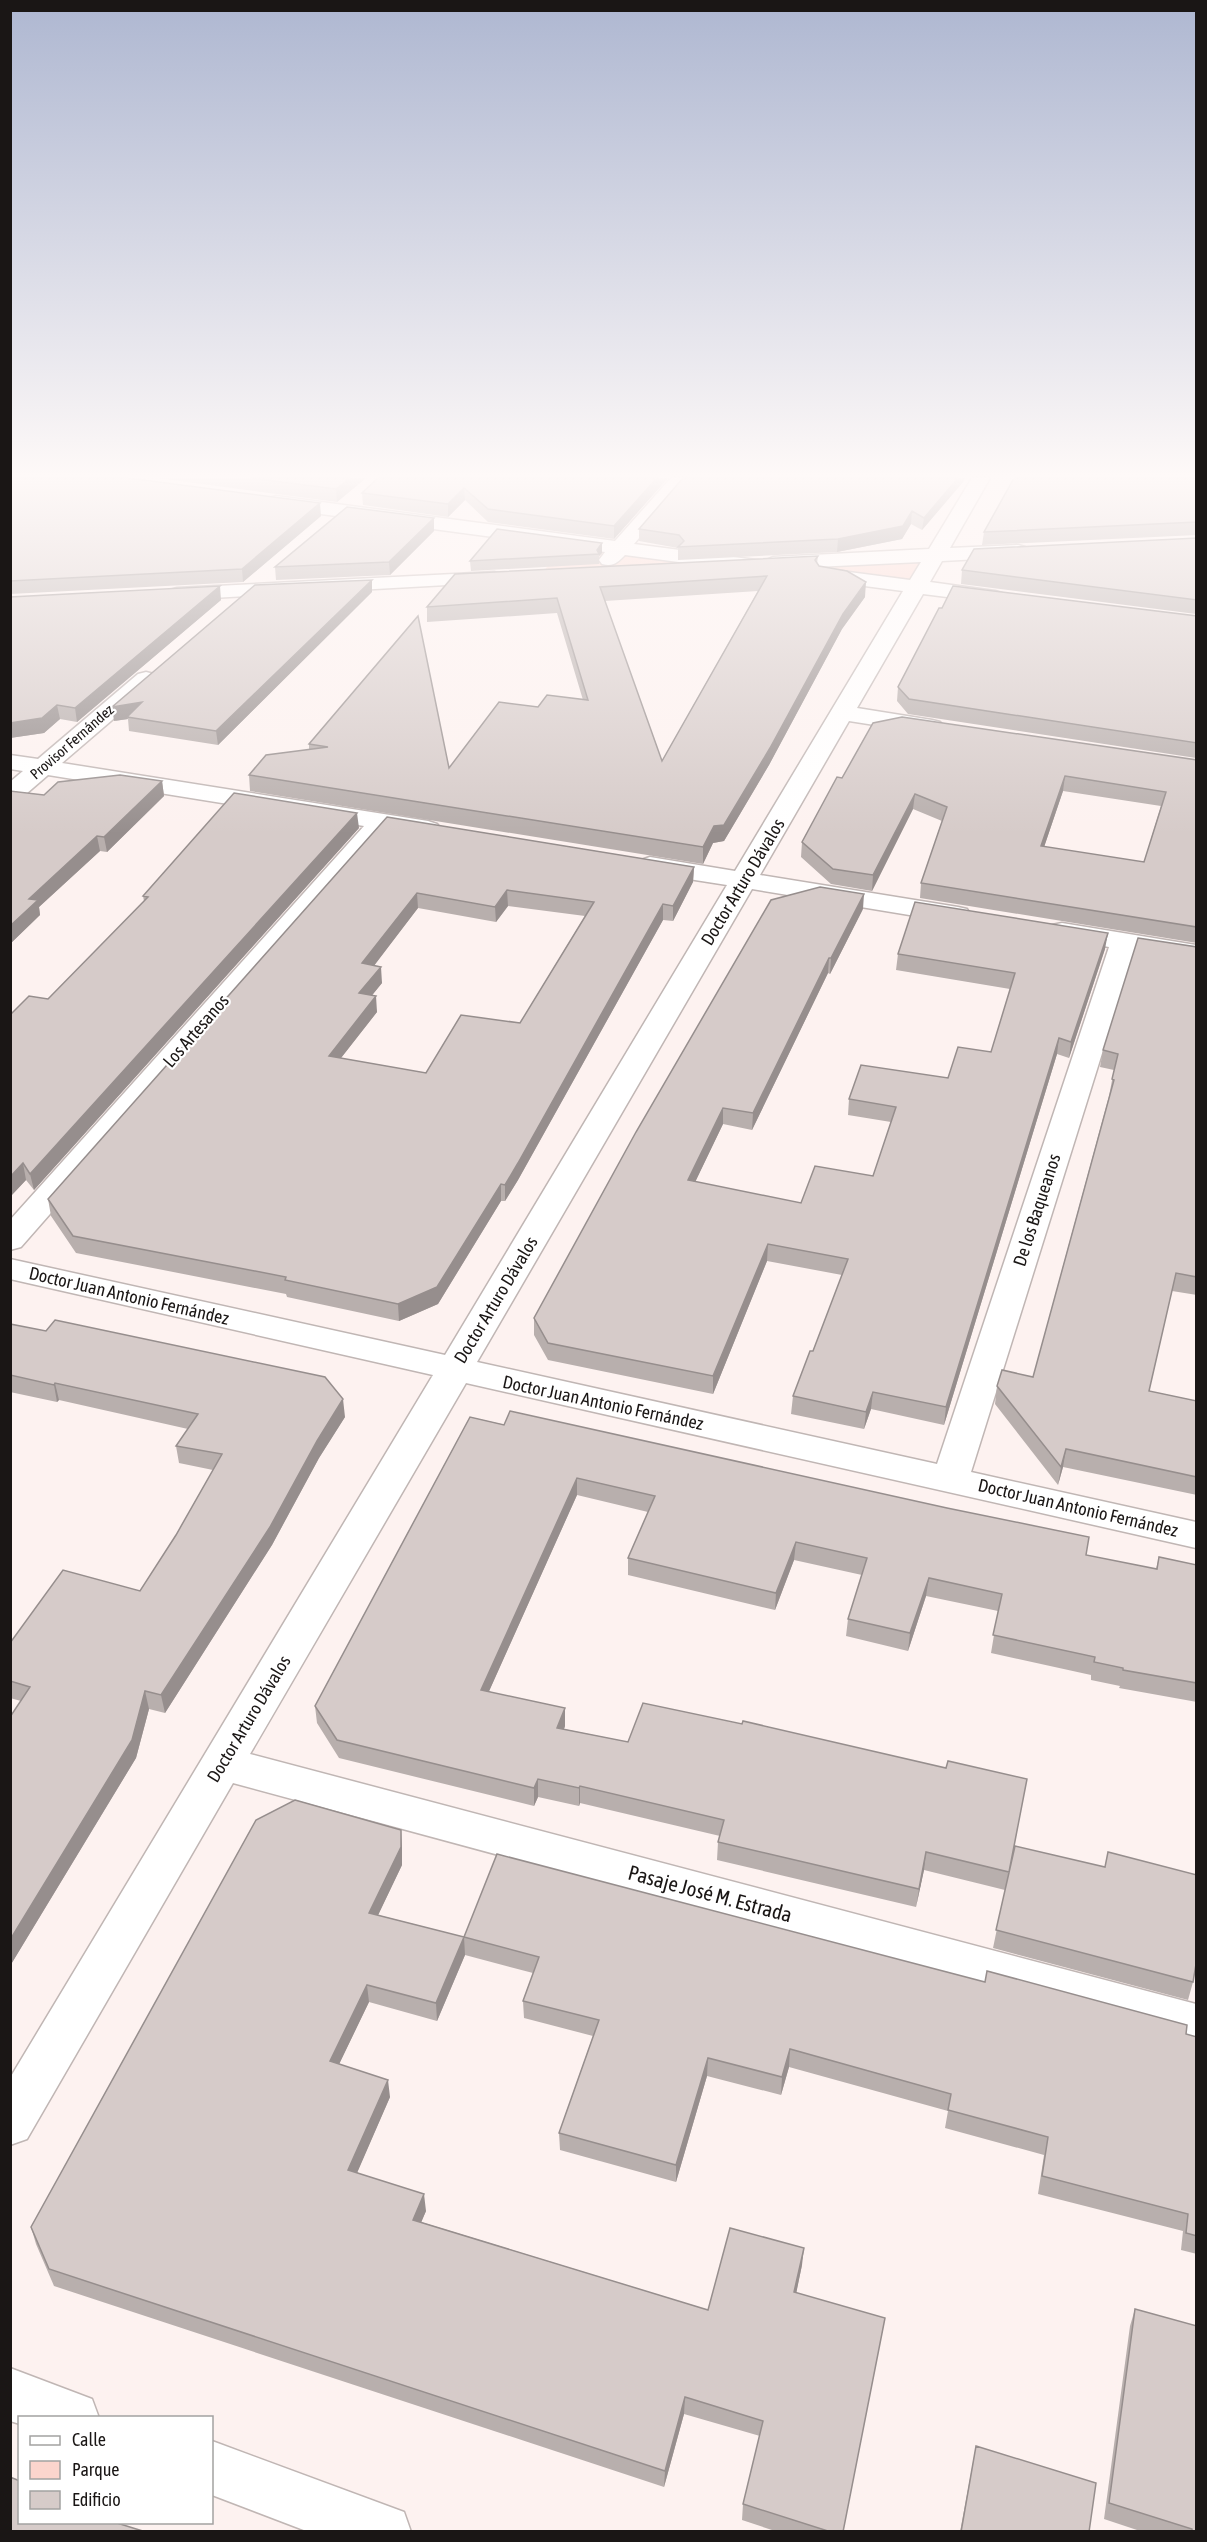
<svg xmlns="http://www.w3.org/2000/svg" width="1207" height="2542" font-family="'Asap Condensed',sans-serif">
<rect width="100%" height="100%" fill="#fdf2f0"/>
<path fill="#fbd5cd" d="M567 543 728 564 542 573Z
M930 557 914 585 766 565Z"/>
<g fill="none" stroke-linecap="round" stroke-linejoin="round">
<defs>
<path id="minor" d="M671 478H690L634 544 764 561 773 557 929 549 972 478H990L950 548 1018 545 1025 547 1028 551 1025 555 1018 557 942 561 930 582 995 591 1002 593 1006 597 1002 601 995 603 923 594 857 708 932 720 940 722 944 727 940 732 932 734 849 721 760 875 958 907 967 909 971 915 967 921 958 923 752 889 477 1362 937 1464 1109 947 1052 937 1049 931 1052 925 1062 923 1196 945V961L1134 951 971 1472 1196 1522V1548L466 1383 250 1754 1196 2004V2044L233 1783 27 2139 10 2145V2078L433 1375 10 1279V1259L445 1355 727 885 650 873 641 870 637 865 641 860 650 857 735 871 903 591 826 581 819 579 816 575 819 571 826 569 910 580 921 562 772 569 763 573 625 555C617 563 613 567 602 564L599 560 605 552 276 508 269 506 266 502 269 498 276 496 615 541Z
M494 572 501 574 504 578 501 582 177 600 170 598 167 594 170 590 177 588Z
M146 672 154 674 157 679 154 684 62 763 428 821 437 824 441 829 437 834 428 837 387 830 21 1247 10 1250V1220L364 826 48 775 19 800 10 802V782L23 771 10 769V755L38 759 138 674Z
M10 2368 92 2399 99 2418H20V2424L10 2421Z
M212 2441 404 2512 411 2532H309L212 2495Z"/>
</defs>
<use href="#minor" stroke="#c0b6b4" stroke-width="3"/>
<use href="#minor" fill="#fff" fill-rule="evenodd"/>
</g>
<path fill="#b8afad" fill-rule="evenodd" d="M10 478 321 516 243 582 10 594Z
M157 478H366L337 502Z
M378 478H668L614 539 488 522 465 500 448 517 363 505 362 493Z
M683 478H965L963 482 922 530 911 524 902 539 837 552 678 560V548L639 541V529Z
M1197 478V535L982 545 984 532Z
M434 531 390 575 276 580 275 567Z
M1197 538V760L1196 758 908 714 897 701 898 687 1196 616V614L961 584 962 570Z
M602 553 599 556V564L471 571 470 561Z
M818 556 817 564 819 566 865 597 842 629 769 765 724 841 713 843 703 864 250 791 249 775 309 749V744L449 768 538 707 583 700 557 613 427 622V607ZM758 591 662 761 605 601Z
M372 592 218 745 129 731 128 719 114 721Z
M10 597 221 600 77 722 60 719 44 733 10 738Z
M1197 760V943L920 898 921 883 942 821 913 809 872 891 831 884 801 857 802 842 842 778ZM1063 791 1161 806 1144 862 1044 847Z
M162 781 164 796 107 852 100 851 39 907 40 915 10 944V791L44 795Z
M387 817 694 867 693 882 673 921 663 920 518 1180 505 1201H501L438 1304 399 1321 287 1297 286 1294 76 1253 51 1216 48 1199ZM508 906 585 916 520 1023 426 1073 341 1058 377 1012 372 995 382 983 374 965 418 908 496 922Z
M359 828 34 1190 26 1180 10 1197 48 999 144 901 143 896Z
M863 909 830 974 828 973 752 1130 723 1124 695 1182 801 1203 873 1176 891 1122 848 1115 849 1099 948 1078 991 1052 1010 989 896 970 898 954 1105 949 1069 1058 1057 1054 944 1425 871 1409 864 1429 791 1414 793 1396 813 1351 842 1275 767 1261 713 1394 548 1360 534 1335V1318Z
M1197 947V1295L1172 1291 1149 1391 1197 1401V1495L1063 1467 1058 1485 995 1404 997 1386 1033 1377 1109 1096 1114 1070 1100 1067 1103 1050Z
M10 1324 345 1417 319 1458 272 1545 165 1713 149 1709 136 1758 10 1966V1717L21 1701 10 1698V1643L140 1591 176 1535 213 1470 179 1463 176 1446 188 1429 59 1400 57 1402 10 1392Z
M470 1417 1086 1555 1156 1569 1159 1557 1197 1565V1702L1119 1688 1120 1686 1091 1680V1675L991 1653 998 1611 926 1596 908 1651 846 1636 848 1619 862 1575 794 1560 775 1610 628 1575V1558L648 1512 577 1495 489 1691 565 1726 564 1729 628 1742 946 1768 1027 1779 1007 1883 1105 1867 1197 1875V1963L1193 1982 1188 2000 993 1948 1005 1890 924 1870 916 1907 717 1860 718 1842 720 1836 580 1803 579 1806 538 1797 534 1806 339 1758 317 1723 315 1706Z
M402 1847V1865L378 1915 464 1937 985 1982 1197 2037V2254L1181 2250 1183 2231 1038 2194 1044 2155 945 2128 948 2111 789 2067 781 2095 707 2076 676 2182 560 2150 559 2133 593 2036 524 2018 523 2001 533 1973 465 1955 437 2021 369 2002 339 2064 390 2097 357 2172 426 2211 421 2222 708 2310 802 2265 796 2293 885 2318 843 2532H778L742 2520 743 2504 760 2436 684 2414 664 2487 54 2286 36 2244 31 2227Z
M1135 2309 1197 2532H1143L1104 2519 1130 2326Z
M976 2446 1089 2532H960Z"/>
<path fill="#968e8d" d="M350 478H366L337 502 336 489Z
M657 478H668L614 539V526Z
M958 478H965L963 482 922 530 924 518Z
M464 488 465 500 448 517V504Z
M320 503 321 516 243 582 242 569Z
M912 511 911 524 902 539 837 552 838 539Z
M434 518V531L390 575 389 562Z
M602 543V553L599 556V554L597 550Z
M372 580V592L218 745 216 731Z
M866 582 865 597 842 629 769 765 724 841 713 843 703 864V847L714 826 843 614Z
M220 586 221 600 77 722 75 708Z
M142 702 127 717 128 719 114 721 112 707Z
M57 705 60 719 44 733 10 738V723Z
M1065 776 1063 791 1039 862 1041 846Z
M162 781 164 796 107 852 104 837Z
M915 794 913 809 872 891 873 875Z
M357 813 359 828 34 1190 30 1174Z
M97 836 100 851 39 907 40 915 10 944V926L29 899Z
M694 867 693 882 673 921V906Z
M507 890 508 906 496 922 495 907Z
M417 893 418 908 364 979 362 963Z
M864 894 863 909 830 974 831 958Z
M663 904V920L518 1180 505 1201V1185Z
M1108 933 1105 949 1069 1058 1071 1042Z
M829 958 828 973 752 1130 753 1113Z
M381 967 382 983 361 1009 359 993Z
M376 996 377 1012 330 1072 329 1056Z
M1059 1038 1057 1054 944 1425 946 1407Z
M723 1108V1124L688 1197V1180Z
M23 1163 26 1180 10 1197V1177Z
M501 1184V1201L438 1304 399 1321 398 1304Z
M768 1244 767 1261 713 1394V1376Z
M55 1383 59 1400 57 1402 54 1385Z
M873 1392 871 1409 864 1429 866 1412Z
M343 1399 345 1417 319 1458 272 1545 165 1713 161 1695Z
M1066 1449 1063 1467 1058 1485 1061 1467Z
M577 1478V1495L482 1707 481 1690Z
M796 1542 794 1560 775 1610 776 1593Z
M929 1578 926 1596 908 1651 910 1633Z
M145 1691 149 1709 136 1758 10 1966V1940Z
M565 1708V1726L558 1746 557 1728Z
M538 1779V1797L534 1806V1788Z
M580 1786V1803L579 1806V1788Z
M401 1830 402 1847V1865L371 1930 369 1913Z
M926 1852 924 1870 916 1907 919 1889Z
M464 1937 465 1955 437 2021 436 2003Z
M367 1985 369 2002 332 2079 330 2061Z
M790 2049 789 2067 781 2095 782 2077Z
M708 2058 707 2076 676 2182V2165Z
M388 2080 390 2097 351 2187 348 2170Z
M424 2194 426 2211 415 2237 413 2220Z
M804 2248 802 2265 793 2309 794 2292Z
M685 2397 684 2414 664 2487 665 2471Z"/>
<path fill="#d6cbc9" stroke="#968e8d" stroke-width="1.5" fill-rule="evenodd" d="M10 478H128L320 503 242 569 10 581Z
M250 478H350L336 489Z
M378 478H657L614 526 488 509 464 488 448 504 362 493Z
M683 478H958L924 518 912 511 903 526 838 539 678 547 684 541 679 535 639 529Z
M1014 478H1197V522L984 532Z
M347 507 434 518 389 562 275 567Z
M497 529 602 543 597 550 599 554 470 561Z
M1197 538V600L962 570 974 549Z
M818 556 815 560 819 566 847 571 866 582 843 614 770 748 724 825 714 826 703 847 249 775 266 755 328 747 309 744 418 616 449 768 499 702 538 707 547 695 588 700 557 598 427 607 455 574ZM767 576 662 761 600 587Z
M372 580 216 731 127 717 142 702 112 707 255 585Z
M220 586 75 708 57 705 42 718 10 723V597Z
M953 586 1197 616V743L909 699 898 687 939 608H942Z
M902 717 1197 760V927L921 883 947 807 915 794 873 875 833 869 802 842 837 777 842 778 873 723ZM1065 776 1166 792 1144 862 1041 846Z
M120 775 162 781 104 837 97 836 29 899 38 900 10 926V791L44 795 58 782Z
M234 793 357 813 30 1174 23 1163 10 1177V1015L29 996 48 999 148 897 143 896Z
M387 817 694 867 673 906 663 904 518 1163 505 1185 501 1184 437 1287 398 1304 285 1280 286 1277 73 1236 48 1199ZM507 890 594 902 520 1023 461 1015 426 1073 329 1056 376 996 359 993 381 967 362 963 417 893 495 907Z
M820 887 864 894 831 958H829L753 1113 723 1108 688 1180 801 1203 815 1166 873 1176 896 1107 849 1099 861 1065 948 1078 958 1047 991 1052 1015 973 898 954 915 902 1108 933 1071 1042 1059 1038 946 1407 873 1392 866 1412 793 1396 810 1351H813L848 1259 768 1244 713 1376 548 1343 534 1318 636 1132 771 900Z
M1138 938 1197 947V1277L1176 1273 1149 1391 1197 1401V1477L1066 1449 1061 1467 997 1386 1002 1370 1033 1377 1114 1080 1112 1079 1118 1054 1103 1050Z
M55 1320 325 1377 343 1399 317 1441 270 1527 161 1695 145 1691 132 1740 10 1940V1717L30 1687 10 1681V1643L63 1570 140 1591 176 1535 222 1454 176 1446 198 1414 55 1383 54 1385 10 1375V1324L46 1331Z
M510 1411 947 1508 1089 1537 1086 1555 1157 1569 1159 1557 1197 1565V1683L1123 1670V1668L1094 1662 1095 1657 993 1635 1002 1594 929 1578 910 1633 848 1619 867 1558 796 1542 776 1593 628 1558 655 1496 577 1478 481 1690 565 1708 557 1728 628 1742 643 1703 742 1724 743 1721 946 1768 948 1761 1027 1779 1009 1872 926 1852 919 1889 718 1842 724 1820 580 1786 579 1788 538 1779 534 1788 337 1740 315 1706 470 1417 504 1425Z
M295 1800 401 1830V1847L369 1913 464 1937 436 2003 367 1985 330 2061 388 2080 348 2170 424 2194 413 2220 708 2310 730 2228 804 2248 794 2292 885 2318 843 2532H831L743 2504 763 2421 685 2397 665 2471 49 2269 31 2227 256 1820Z
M1015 1846 1105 1867 1108 1852 1197 1875V1958L1193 1982 996 1930Z
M497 1854 985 1982 987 1971 1187 2025 1186 2034 1197 2037V2236L1186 2233 1188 2214 1042 2176 1048 2137 948 2110 951 2094 790 2049 782 2077 708 2058 676 2165 559 2133 599 2020 523 2001 539 1957 464 1937Z
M1135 2309 1197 2326V2532H1192V2529L1109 2503Z
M976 2446 1096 2483 1089 2532H961Z
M10 2477 20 2481V2523H117L146 2532H10Z"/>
<linearGradient id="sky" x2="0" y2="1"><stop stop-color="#aeb7d1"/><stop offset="0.57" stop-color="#fef9f8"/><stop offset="1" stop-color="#fef9f8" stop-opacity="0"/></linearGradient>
<rect width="1207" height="834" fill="url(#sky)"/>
<g text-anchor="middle" stroke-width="4.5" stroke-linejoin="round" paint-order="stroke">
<g font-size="15" fill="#1a1615" stroke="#fff">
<text transform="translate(72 742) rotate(-41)" y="5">Provisor Fernández</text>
</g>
<g font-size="18" fill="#1a1615" stroke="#fff">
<text transform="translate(743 882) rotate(-59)" y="6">Doctor Arturo Dávalos</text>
<text transform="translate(196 1031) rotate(-49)" y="6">Los Artesanos</text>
<text transform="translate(1037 1210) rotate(-72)" y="6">De los Baqueanos</text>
<text transform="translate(129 1296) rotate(13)" y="6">Doctor Juan Antonio Fernández</text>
<text transform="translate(496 1300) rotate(-59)" y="6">Doctor Arturo Dávalos</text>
<text transform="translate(603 1403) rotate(12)" y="6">Doctor Juan Antonio Fernández</text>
<text transform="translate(1078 1508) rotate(13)" y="6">Doctor Juan Antonio Fernández</text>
<text transform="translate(249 1719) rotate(-59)" y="6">Doctor Arturo Dávalos</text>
</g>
<g font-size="21" fill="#1a1615" stroke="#fff">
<text transform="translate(710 1894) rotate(15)" y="7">Pasaje José M. Estrada</text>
</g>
</g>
<rect width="1207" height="2542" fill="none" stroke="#1a1615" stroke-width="24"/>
<rect x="18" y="2416" width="195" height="108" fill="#ffffff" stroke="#a3a2a1" stroke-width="1.5"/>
<rect x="30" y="2436" width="30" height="9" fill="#ffffff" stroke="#a3a2a1" stroke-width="1.5"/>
<text x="72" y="2446" font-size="18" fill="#1a1615">Calle</text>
<rect x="30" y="2461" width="30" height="18" fill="#fbd5cd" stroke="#a3a2a1" stroke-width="1.5"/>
<text x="72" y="2476" font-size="18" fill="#1a1615">Parque</text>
<rect x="30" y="2491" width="30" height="18" fill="#d6cbc9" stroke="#a3a2a1" stroke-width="1.5"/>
<text x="72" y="2506" font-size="18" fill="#1a1615">Edificio</text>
</svg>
